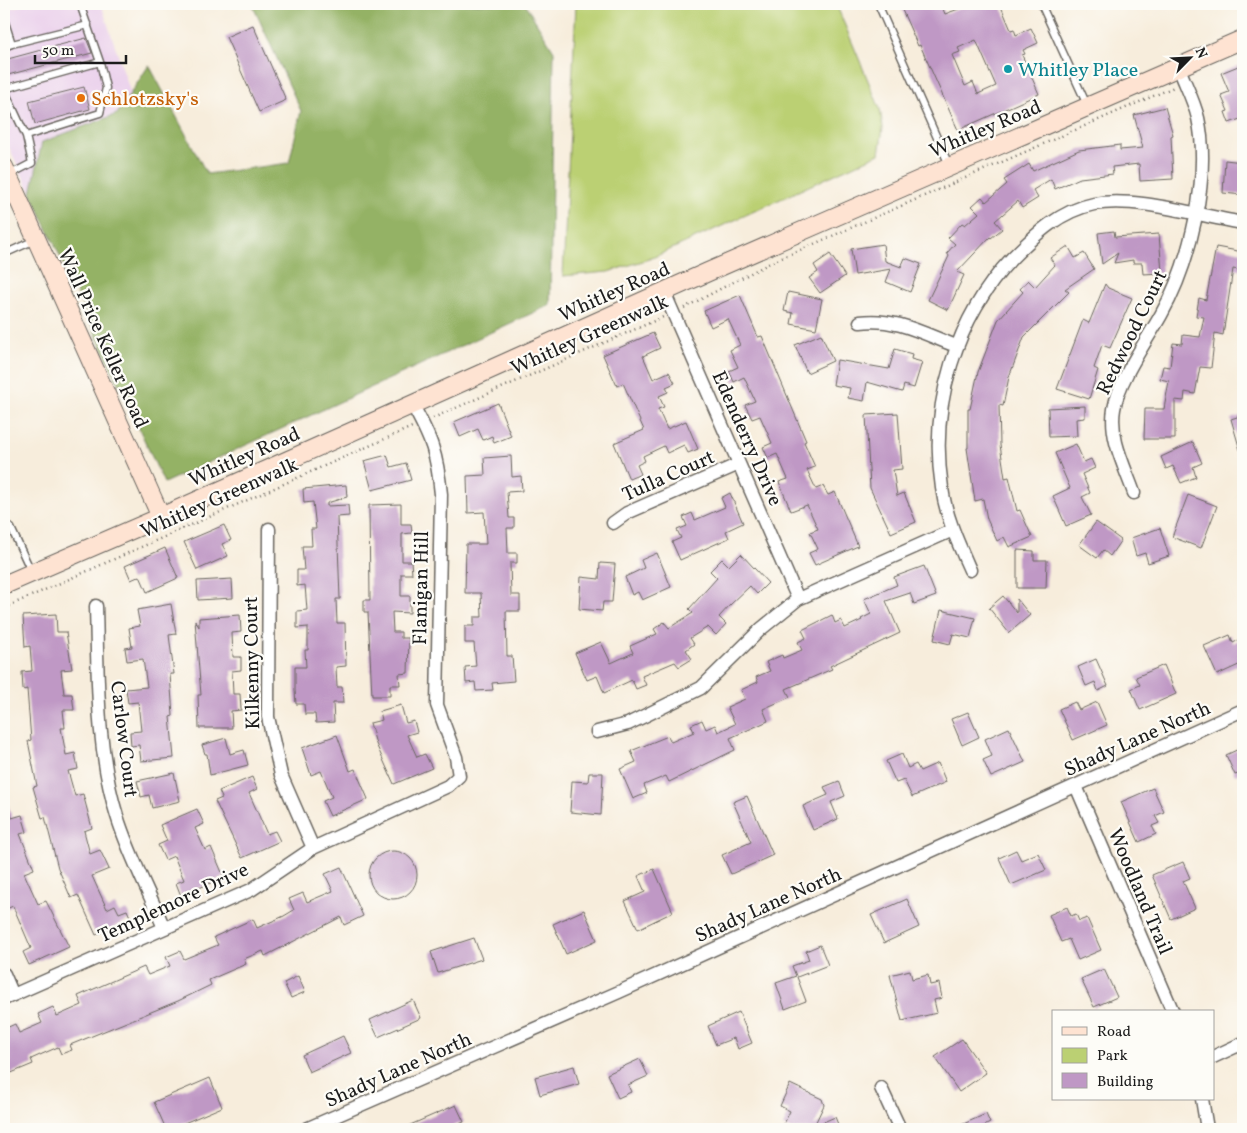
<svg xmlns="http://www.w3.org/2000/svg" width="1247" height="1133" font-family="Vollkorn,serif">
<rect width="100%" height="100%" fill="#fdfcf7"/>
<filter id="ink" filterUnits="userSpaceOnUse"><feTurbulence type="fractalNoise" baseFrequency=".02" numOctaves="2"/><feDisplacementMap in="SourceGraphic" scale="10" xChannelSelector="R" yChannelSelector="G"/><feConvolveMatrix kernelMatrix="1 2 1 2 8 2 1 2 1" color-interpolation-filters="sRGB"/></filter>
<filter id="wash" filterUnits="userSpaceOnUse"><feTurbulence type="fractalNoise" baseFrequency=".0096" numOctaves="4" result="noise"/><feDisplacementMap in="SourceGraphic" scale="20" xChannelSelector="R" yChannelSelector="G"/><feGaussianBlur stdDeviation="1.12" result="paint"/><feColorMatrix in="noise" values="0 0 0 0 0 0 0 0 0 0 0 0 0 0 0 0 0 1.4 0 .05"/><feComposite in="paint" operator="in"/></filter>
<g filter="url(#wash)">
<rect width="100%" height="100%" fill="#f7eddc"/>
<path fill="#ebd1ec" d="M26 4H101L131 94 117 114 42 142 31 193 4 137V10Z"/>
<path fill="#bbd073" stroke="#6c7648" d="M576 4H836L880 109 883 128 879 154 652 258 608 272 563 276Z"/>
<path fill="#94b265" stroke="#586740" d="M252 4H525L554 51 550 305 164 483 31 193 42 142 117 114 149 65 207 174 289 163 301 111Z"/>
<g id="blocks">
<path fill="#bf98c5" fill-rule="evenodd" d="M916 4H941L945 14 972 4H1000L1011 30 1014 29 1016 35 1031 28 1038 43 1023 50 1025 54 1022 55 1039 94 958 130 920 45 918 46 902 10ZM976 40 996 86 978 94 973 82 965 86 952 55 960 52 958 48Z
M253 25 286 100 259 112 226 37Z
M86 38 92 53 4 76V60Z
M1243 64V118L1229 123 1225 112 1228 111 1221 95 1229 92 1221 73Z
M84 87 90 109 35 124 29 101Z
M1165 107 1173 135 1171 136 1173 179 1140 181 1139 164 1112 167 1113 174 1080 178 1055 189 1051 179 1033 190 1038 198 1022 208 1018 201 995 221 1002 229 991 238 990 237 957 272 964 275 948 310 928 300 949 256 947 253 955 244 948 238 962 223 965 225 979 213 972 206 982 197 986 202 1007 184 1004 180 1029 164 1033 171 1079 150 1120 145V150L1143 148 1134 115Z
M1225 160 1243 162V195L1223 193Z
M1114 231 1115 237 1159 234 1162 273 1143 274 1142 263H1133V260L1114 263 1118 253 1102 264 1098 233Z
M883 244 885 261 901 267 905 258 921 264 910 292 886 282 891 269 855 275 851 249Z
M1068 246 1075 258 1084 253 1094 269 1065 289 1069 292 1024 337 1009 377 1003 406 999 405 1000 445 1005 478 1009 477 1017 511 1020 510 1032 537 1009 547 1004 537 997 541 987 519 983 499 975 501 967 448H968V409H970L978 372 998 320 1023 292 1020 289 1028 280 1035 287 1055 265 1050 258Z
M1216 247 1243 252V271L1233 269 1223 335 1215 333 1211 368 1200 367 1195 394 1185 392 1184 401 1175 400V439H1144L1145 409H1164L1169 381 1160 379 1163 366 1170 367 1173 343 1182 344 1183 335 1200 337 1204 317 1196 316 1199 298 1206 300Z
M830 254 845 276 820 293 809 278 818 272 814 265Z
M1105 284 1108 288 1132 298 1110 348 1102 345 1094 368 1098 370 1089 399 1057 389 1083 320 1089 323Z
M788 292 822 299 816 329 791 324 793 313 784 311Z
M740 295 758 337 762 336 806 441 804 442 815 467 807 470 816 489 823 486 828 495 835 492 858 546 815 565 809 553 818 549 810 532 818 529 807 505 791 511 779 482 788 479 777 454 768 458 763 447 772 443 760 416 752 419 745 405 755 401 744 377 734 382 729 371 738 367 730 350 740 345 728 319 711 327 704 311Z
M653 333 660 348 643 356 653 379 669 372 675 383 666 387 668 392 659 396 664 407 658 409 667 429 686 421 698 449 688 453 684 445 667 453 664 446 643 456 645 461 637 465 641 474 629 479 614 443 644 430 623 383 617 386 603 355Z
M821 334 833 361 807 373 795 345Z
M895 349 912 354 911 359 922 362 914 388 904 385 902 392 867 382 864 401 848 398 850 388 833 385 837 360 889 369Z
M498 403 511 436 494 443 492 436 483 440 478 429 460 437 454 422Z
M1085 406V418L1076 419 1077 436 1049 437 1048 408Z
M898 413 902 469 893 470 897 496 904 493 916 522 891 533 870 488 866 415Z
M1243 415V450H1240L1231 419Z
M1193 442 1202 463 1193 467 1196 477 1181 483 1173 466 1166 469 1161 457Z
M1076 444 1084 462 1091 459 1095 468 1082 474 1090 493 1082 497 1091 515 1066 526 1053 496 1070 488 1055 453Z
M387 455 391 467 406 463 411 480 372 490 364 461Z
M511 456 512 477 521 476 522 491 507 492 509 518H514V528H507L508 553H517V563H510L511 595H520V611H506L507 656H512L514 681 492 683 493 690 476 691 475 682 466 683 465 667 476 666 474 643H465V626H474V617H482L481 593H465L466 544H486L484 512 468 513 467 476 485 475 484 458Z
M346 485 347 497 327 503V506L348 505 349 516 337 517 340 599H336L337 623H345L346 666 336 667 337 687H342L343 703H333L334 722 316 723 315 714H305L304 704H296L295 690V667H306L305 650H308V627L297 628V611L307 610 305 585 297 586V570H304L302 546H312L311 529H316L313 502 304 503 303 489Z
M730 493 743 523 726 531 729 538 680 560 672 542 681 538 677 530 687 526 683 517 692 513 695 520 725 507 721 498Z
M1188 495 1217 506 1201 548 1172 537Z
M401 504V524H411L412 533 402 534V561H411L412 574H401V596H410V613L392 612 393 632H401V638H409L408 673 399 674 400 685H390V696H372L368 612H364V600H370L369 505Z
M1096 522 1121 540 1110 556 1103 550 1097 558 1079 545Z
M224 525 231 540 222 544 228 556 197 570 184 542Z
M1160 528 1169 556 1148 563 1145 553 1136 556 1131 538Z
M165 548 178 578 147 592 140 576 131 580 125 566Z
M1017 550 1034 551V560H1047L1046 588H1017Z
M657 553 671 587 642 600 638 592 632 595 625 577 644 568 641 560Z
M741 554 768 583 757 594 750 586 730 605 719 617 726 624 716 635 708 627 690 638 694 644 686 650 692 659 679 667 675 662 642 676 646 685 636 689 632 680 604 693 597 676 587 680 575 653 601 642 611 663 633 653 630 646 657 634 654 629 664 622 669 628 693 613 689 609 717 578 710 571 722 559 729 566Z
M600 563 615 564 612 602H603L602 611 579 609 581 577 599 579Z
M924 566 936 596 914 604 910 593 886 601 900 633 830 666 832 669 786 689 790 697 763 709 768 721 730 738 735 750 669 782 666 776 644 785 647 793 633 799 620 769 636 762 631 751 668 736 671 742 694 732 691 725 702 720 706 729 715 725 718 732 735 724 727 707 745 699 741 690 758 682 756 677 770 671 766 662 782 655 783 658 802 650 798 642 806 638 802 630 832 615 835 623 841 620 845 628 862 620 861 619 871 614 864 599 897 585 894 577Z
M232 579 233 598 198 600 197 581Z
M1003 596 1017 613V599L1030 615 1009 633 989 608Z
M171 604 176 634 169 635 174 674H170L173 716 170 717 174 758 141 761 139 745 131 746 130 732 141 731 138 702 128 703 126 689 147 687 143 659 127 661 125 648 132 647 129 628 140 626 137 610Z
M941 610 975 618 970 638 953 634 950 644 934 640Z
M56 614 57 632H66L72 669 61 670 64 694H72L74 710H63L65 728H61L66 755 75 753 78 769 68 771 75 796 83 794 92 828 84 831 90 854 100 850 109 869 92 876 107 909 115 905 119 913 127 910 131 919 96 935 78 895 71 898 58 868 45 817 42 818 33 787 37 786 28 741 31 740 27 689 23 690 22 672 32 671 30 646 25 647 23 616Z
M240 615 241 632 232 633 233 657H241V670L232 671 233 694H240L241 710 231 711 232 728H199L198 695H201L195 620 199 627V618Z
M1230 635 1233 643 1243 638V663L1217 675 1204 646Z
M1096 659 1108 686 1098 691 1095 682 1086 686 1078 667Z
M1164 665 1176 694 1140 710 1131 689 1140 685 1136 677Z
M1075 702 1079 710 1097 702 1107 725 1073 740 1059 709Z
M401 705 406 723 414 721 417 732 407 735 417 757 425 754 432 768 394 784 376 744 370 723 382 720 380 711Z
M968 712 979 737 962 745 951 719Z
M1009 728 1025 762 991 777 983 760 992 756 985 739Z
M337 735 350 771 355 769 368 799 330 816 323 801 332 797 321 771 311 775 302 748Z
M226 738 230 754 244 750 248 765 210 775 207 754H205L202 745Z
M1243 747V772L1235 775 1226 755Z
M902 754 908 768 916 764 920 771 938 763 946 782 912 797 904 780 896 783 886 761Z
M174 773 180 801 152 808 149 795 141 797 137 781Z
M589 773H603L601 815 570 812 572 781 588 782Z
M252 777 257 789 249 793 267 834 275 831 280 841 242 858 215 801 222 798 219 791Z
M839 781 845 796 831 802 838 819 813 830 803 806 828 795 824 787Z
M1153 788 1164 812 1155 816 1159 823 1152 826 1156 834 1139 842 1121 802Z
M747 796 773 855 731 874 722 855 751 842 733 802Z
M6 797 12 818 22 815 27 832 20 834 34 869 24 873 38 904 46 901 69 947 29 965 23 952 31 948 13 906 4 910V798Z
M197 809 204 824 195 828 205 850 211 847 224 877 181 896 176 883 184 880 174 856 165 860 158 845 167 841 160 825Z
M1016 850 1021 860 1038 853 1046 870 1011 885 999 858Z
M369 875a24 24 0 1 1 48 0a24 24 0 1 1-48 0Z
M1183 862 1190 878 1183 881 1195 908 1171 919 1152 875Z
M341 867 363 916 344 925 341 917 265 956 263 951 244 959 246 964 209 980 211 985 178 1001 70 1045 72 1050 61 1054 58 1047 31 1059 33 1064 4 1076V1029L15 1024 19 1033 42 1023 38 1014 53 1007 57 1016 82 1005 78 996 144 967 148 975 170 966 166 957 180 951 184 959 218 945 214 937 253 919 257 928 284 916 294 910 289 899 303 893 307 902 333 891 325 874Z
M654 869 673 912 638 929 625 901 645 892 638 876Z
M907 899 919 927 884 943 871 915Z
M1067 907 1071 916 1076 914 1079 921 1087 918 1101 950 1078 960 1069 939 1061 942 1049 915Z
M584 910 597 940 566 954 553 924Z
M474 938 482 959 438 973 431 952Z
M820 945 828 965 797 977 806 1001 785 1009 776 983 796 976 792 966 809 960 806 951Z
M1104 969 1117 997 1094 1007 1081 979Z
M910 970 912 979 928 975 930 985 939 983 942 998 934 1000 937 1013 902 1021 890 975Z
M298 976 305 992 291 998 284 983Z
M413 1000 421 1018 378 1037 370 1020Z
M739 1012 752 1043 738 1049 734 1038 716 1045 708 1026Z
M343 1036 351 1053 309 1072 302 1055Z
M962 1039 986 1073 959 1092 935 1057Z
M640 1059 648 1076 628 1085 631 1092 618 1098 607 1074Z
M574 1066 579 1084 540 1095 535 1077Z
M210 1078 222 1107 170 1129H166L154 1102Z
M790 1084 822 1099 824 1105 814 1126 835 1117 840 1129H790L783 1126 790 1111 780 1106Z
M456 1105 464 1122 446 1129H401Z
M986 1114 990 1123 978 1129H952Z"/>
</g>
</g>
<g filter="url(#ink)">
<use href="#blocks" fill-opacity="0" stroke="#69655f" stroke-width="1"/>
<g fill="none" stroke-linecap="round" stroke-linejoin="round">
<defs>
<path id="lane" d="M878 4 949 165
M1041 4 1087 105
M4 19 12 44 4 47
M12 44 88 25
M26 136 4 89 100 62 80 4
M9 175 32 163 26 136 100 113 106 88 100 62
M4 254 35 240
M4 523 11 528 31 571"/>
<path id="street" d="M664 292 798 599
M860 322C895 317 924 334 956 346
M1134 493C1125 467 1109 438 1114 409 1119 379 1146 342 1161 315 1190 264 1211 176 1198 118 1194 101 1185 84 1179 68
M613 523 627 513 739 464
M269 529 268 717 281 775 313 848
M970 570C958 543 946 517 942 488 929 405 956 317 1013 257 1037 233 1060 211 1094 204 1136 196 1200 216 1243 223
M96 606C98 676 96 749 117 816 129 855 149 892 164 928
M597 732 628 724 701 688 761 629 798 599 953 530
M1076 786 1173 1012
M4 974 13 995
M4 999 251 890 313 848 448 786 459 776 456 757 437 705 441 494C437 454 432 440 412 404
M1213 1057 1243 1043
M881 1088 900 1129
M1202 1099 1207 1129
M306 1129 619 992 1243 710"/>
<path id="secondary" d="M4 167 161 517
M4 585 161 517 708 272 1243 39"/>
</defs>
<use href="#lane" stroke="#69655f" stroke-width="9"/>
<use href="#street" stroke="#69655f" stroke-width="15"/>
<use href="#secondary" stroke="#69655f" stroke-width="20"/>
<path stroke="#69655f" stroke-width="2.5" stroke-dasharray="1 4" stroke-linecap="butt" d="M684 308 768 264 1174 87
M433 418 663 317
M4 608 412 427"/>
<use href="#lane" stroke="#fff" stroke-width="6"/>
<use href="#street" stroke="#fff" stroke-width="12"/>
<use href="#secondary" stroke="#fee3d2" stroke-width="18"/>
</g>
</g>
<circle fill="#0f9aa8" stroke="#fdfcf7" stroke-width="2" cx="1008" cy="69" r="5"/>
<circle fill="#e8710a" stroke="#fdfcf7" stroke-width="2" cx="81" cy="98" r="5"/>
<g text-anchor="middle" stroke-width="4.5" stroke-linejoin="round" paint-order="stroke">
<g font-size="20" fill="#0d838f" stroke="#fdfcf7" text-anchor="start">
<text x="1018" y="76">Whitley Place</text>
</g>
<g font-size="20" fill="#c56008" stroke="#fdfcf7" text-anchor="start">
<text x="91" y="105">Schlotzsky's</text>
</g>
<g font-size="20" fill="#1c1c1c" stroke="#fdfcf7">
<text transform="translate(985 128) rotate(-23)" y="7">Whitley Road</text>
<text transform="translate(614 291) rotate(-24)" y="7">Whitley Road</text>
<text transform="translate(1131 332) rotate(-64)" y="7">Redwood Court</text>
<text transform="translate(589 334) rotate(-24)" y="7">Whitley Greenwalk</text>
<text transform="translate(104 338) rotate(66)" y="7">Wall Price Keller Road</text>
<text transform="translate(748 438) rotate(66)" y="7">Edenderry Drive</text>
<text transform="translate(244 456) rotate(-24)" y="7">Whitley Road</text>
<text transform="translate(668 475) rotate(-24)" y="7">Tulla Court</text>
<text transform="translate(219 497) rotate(-24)" y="7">Whitley Greenwalk</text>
<text transform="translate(420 588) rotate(-89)" y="7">Flanigan Hill</text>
<text transform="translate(251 663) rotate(-91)" y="7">Kilkenny Court</text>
<text transform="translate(1137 738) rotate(-24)" y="7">Shady Lane North</text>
<text transform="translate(125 739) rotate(83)" y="7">Carlow Court</text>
<text transform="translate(1141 891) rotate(67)" y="7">Woodland Trail</text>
<text transform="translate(173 902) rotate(-25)" y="7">Templemore Drive</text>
<text transform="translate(768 904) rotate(-24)" y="7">Shady Lane North</text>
<text transform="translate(398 1069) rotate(-24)" y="7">Shady Lane North</text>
</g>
</g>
<rect width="1247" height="1133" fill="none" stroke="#fdfcf7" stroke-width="20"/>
<rect x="1052" y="1010" width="162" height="90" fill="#fdfcf7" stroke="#a3a29f"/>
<rect x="1062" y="1027" width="25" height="8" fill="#fee3d2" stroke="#a3a29f"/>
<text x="1097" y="1036" font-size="15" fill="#1c1c1c">Road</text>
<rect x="1062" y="1048" width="25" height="15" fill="#bbd073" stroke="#a3a29f"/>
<text x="1097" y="1060" font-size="15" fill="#1c1c1c">Park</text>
<rect x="1062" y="1073" width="25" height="15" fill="#bf98c5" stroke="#a3a29f"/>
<text x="1097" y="1086" font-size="15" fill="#1c1c1c">Building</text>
<g transform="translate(1190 58) rotate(66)" stroke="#fdfcf7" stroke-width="4" paint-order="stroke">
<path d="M0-4L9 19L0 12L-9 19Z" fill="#1c1c1c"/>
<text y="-8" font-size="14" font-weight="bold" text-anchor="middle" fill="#1c1c1c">N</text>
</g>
<path d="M35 55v8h91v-8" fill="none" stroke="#1c1c1c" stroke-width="2.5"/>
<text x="42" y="55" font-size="15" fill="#1c1c1c" stroke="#fdfcf7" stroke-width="4" paint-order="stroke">50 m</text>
</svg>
